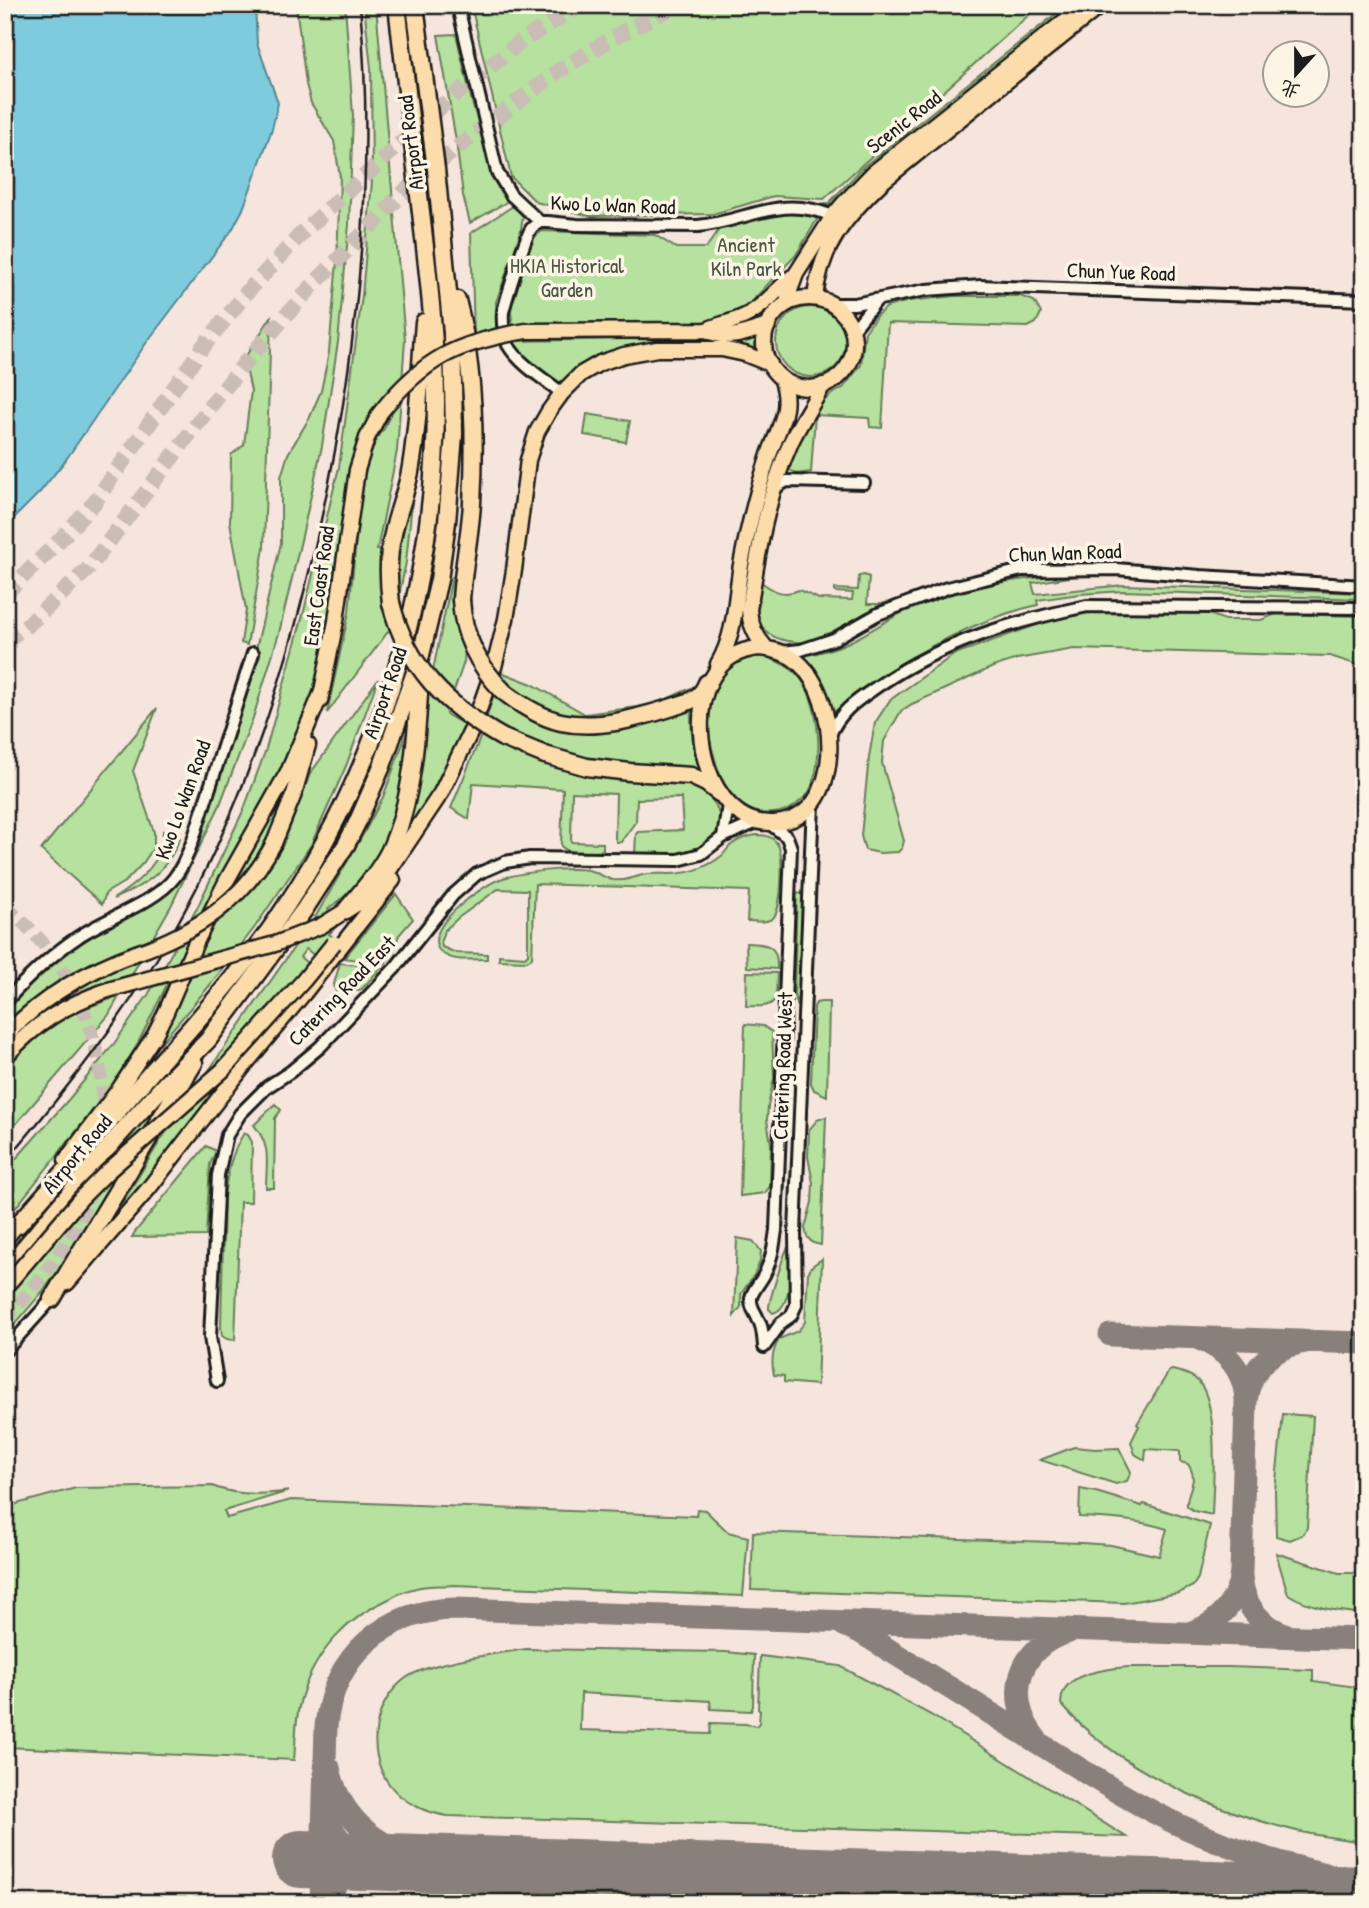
<svg xmlns="http://www.w3.org/2000/svg" width="1369" height="1908" font-family="'Patrick Hand','LXGW WenKai TC',sans-serif">
<rect width="100%" height="100%" fill="#f6e5dc"/>
<filter id="ink" filterUnits="userSpaceOnUse"><feTurbulence type="fractalNoise" baseFrequency=".0143" numOctaves="2"/><feDisplacementMap in="SourceGraphic" scale="14" xChannelSelector="R" yChannelSelector="G"/><feConvolveMatrix kernelMatrix="1 2 1 2 8 2 1 2 1" color-interpolation-filters="sRGB"/></filter>
<g filter="url(#ink)">
<path fill="#b6e19e" stroke="#697e5d" stroke-width="2" d="M296 5H345L353 115 349 225 338 342 322 446 302 536 279 633 253 718 219 807 171 906 108 1016 5 1137V1068L10 1062 46 1029 70 1014 111 999 105 983 66 997 34 1016 113 955C72 971 36 994 5 1025V1014L39 974 105 924 149 904 185 863 251 670 281 543V477L288 454 310 417 321 391 329 352 337 261 340 177 334 141 311 103 306 84Z
M364 5H376L405 340 397 451 377 550H398L401 529 414 482 406 562 393 625 327 713 349 612 362 477 378 435 384 429 394 405 393 385 374 408 358 446 335 572 329 620 312 695 294 750 215 888 136 1047 111 1087 5 1221V1171L69 1099 113 1045 148 995 197 908 244 809 266 749 304 611 339 467 362 296 372 181 371 68Z
M471 5H1040L824 199 774 196 713 214 590 216 536 202 511 177Z
M1067 5H1072L865 169 832 204 820 207 821 204H828L863 167Z
M456 34 473 106 495 174 510 200 470 223 463 195 456 141 438 35Z
M513 206 523 216 520 235 496 302V330L474 335 471 233Z
M784 210 818 218 796 255 755 298 759 301 744 310 707 324 683 325 619 322 513 327 510 305 532 239 542 231 655 235 676 248H706L720 228Z
M432 280H439C444 360 449 441 439 521 433 576 418 630 406 684L399 683 434 520Z
M955 296H1020L1034 301 1041 313 1036 323 1028 327 888 323 882 428 870 427 869 418 815 415 811 472 797 474 790 470V459L810 415 830 395 843 388 861 365 865 332 877 315 887 307 909 301Z
M776 342a35 35 0 1 1 70 0a35 35 0 1 1-70 0Z
M271 317 264 548 247 645 241 643 246 610 230 522 231 455 244 445 251 391 244 359Z
M756 337 755 344 756 353 744 349 593 360 574 370 559 384 527 359 513 341 635 339 733 342Z
M587 414 630 421 626 442 584 435Z
M1083 573V575L1032 583 1035 594 1124 585 1363 593V599L1123 591 1080 594 1037 600 1038 605C983 617 921 649 875 681 860 691 844 701 832 715L815 669 803 656C819 653 834 649 849 642 871 632 892 616 915 606 969 584 1026 578 1083 573Z
M864 575 869 577 867 604H882L888 602 889 604C881 608 871 610 863 614 849 622 837 634 821 639 804 645 771 643 761 625 755 613 758 595 757 582L760 581C773 591 783 597 799 590L819 599 852 600 853 593 835 592V589L858 590 859 576Z
M452 577 471 579 464 662 446 714 466 726 450 762 411 832 401 828Z
M1099 611 1206 613 1225 620H1261L1276 614 1364 616V667L1330 656 1074 649 1017 659 993 667 912 704 901 711 884 741 882 763 904 841 902 848 898 852 880 853 865 850 861 836 869 757 875 723 890 700 955 654 1048 621Z
M764 656C775 660 788 665 797 674 820 700 825 761 809 792 807 796 802 799 798 803 792 809 788 810 780 812 739 821 721 785 713 752 711 745 709 738 708 731 708 724 709 716 709 709 710 705 709 698 710 693 718 670 741 657 764 656Z
M501 672 532 684 585 714 637 707 660 702 693 687 694 689 677 698 691 706C690 730 693 750 700 772L680 768 588 760C612 765 685 775 702 788 705 790 707 794 709 796 734 825 710 850 678 855 664 857 648 854 635 854L636 834 638 832 683 830 681 798 637 799 636 821 621 842H617L615 838 616 794 572 792 571 842 603 843V849L597 853C586 853 569 855 561 846L563 789 473 783 469 819 451 808 481 736Z
M378 679 346 766 311 845 255 927 210 985 124 1086 293 772 268 839 281 845 288 832 310 774Z
M157 708 133 771 154 832V847L143 863 126 881 106 893 102 904 41 850Z
M410 724C404 780 398 837 361 881 352 892 339 900 328 909L336 927 329 934 336 939 315 956 306 949 300 957 317 971 237 1061 181 1143 104 1233 160 1141 317 914 365 831 383 797Z
M163 831 180 838C167 872 146 885 113 899 132 887 153 871 161 849 163 843 162 837 163 831Z
M756 835C763 835 770 835 776 842 785 852 782 907 774 917 767 924 756 921 747 921L749 891 535 884 532 958 527 961 499 960V955L525 957 528 954V890L498 889 458 918 444 931 441 940 442 947 456 953 487 954V959C475 959 456 962 445 955 411 935 484 883 503 878 526 872 564 867 588 870 597 872 604 878 613 880 630 882 635 875 649 874 660 873 671 875 681 873 694 872 710 865 720 857 725 854 727 848 731 845 738 839 747 837 756 835Z
M797 893 803 894 800 993 796 1003 794 993Z
M396 894 413 919 399 935 394 950 385 964 344 958Z
M746 943C768 944 778 944 777 969L747 967Z
M340 963 381 968 362 989 337 997 334 984Z
M747 972 777 973C776 1003 778 1008 746 1006Z
M821 1002H829L827 1096 814 1090 811 1083 814 1007 816 1003Z
M745 1024 763 1026 772 1032 774 1078 768 1106 767 1120 771 1144 770 1186 765 1193 740 1196Z
M164 1096C134 1151 103 1207 67 1259 48 1286 27 1311 5 1335V1295L115 1150Z
M275 1104 281 1110 275 1118 274 1188H266C266 1162 272 1147 254 1125Z
M826 1117 821 1245 813 1243 807 1237 805 1228 812 1202 813 1183 808 1157 809 1130 817 1120Z
M244 1133 248 1135 252 1142 251 1202H240L235 1340 227 1339 222 1336 221 1328 224 1197C227 1174 231 1153 244 1133Z
M206 1146 216 1151 210 1164 206 1236 132 1237 135 1232Z
M737 1238 753 1241 761 1251 760 1262 754 1275 741 1294V1307L734 1316Z
M787 1249C794 1264 791 1309 773 1313L769 1309C768 1303 784 1254 787 1249Z
M822 1259 817 1385 784 1382V1376L774 1375C771 1361 772 1352 779 1339L798 1331 805 1322 808 1273 812 1266Z
M1172 1370C1181 1372 1190 1374 1197 1380 1220 1402 1213 1484 1212 1515L1194 1511 1187 1506C1186 1488 1200 1483 1188 1464L1180 1462V1451L1146 1449 1145 1460 1135 1454 1131 1442 1139 1426 1137 1424 1169 1371Z
M1283 1414 1313 1416 1307 1528 1302 1535 1290 1540 1276 1536 1275 1490Z
M1074 1447 1095 1449 1119 1448 1131 1472 1127 1481 1116 1484 1040 1460Z
M212 1486C236 1496 263 1495 289 1491L224 1511 227 1518 291 1500 696 1516 697 1509 705 1510 728 1532 748 1537 743 1596 454 1585C441 1586 428 1585 416 1588 407 1590 398 1594 391 1598 348 1617 316 1651 302 1695 295 1716 296 1739 294 1760L5 1747V1507L76 1488Z
M1080 1489 1096 1492 1142 1506 1144 1504 1210 1525 1198 1578 1193 1586 1179 1593 1124 1603 751 1590 753 1532 1081 1543 1111 1545 1159 1556 1167 1529C1138 1520 1110 1518 1079 1517Z
M1276 1553 1339 1573H1364V1614C1338 1611 1310 1608 1288 1594Z
M526 1649 726 1652 754 1655 753 1706 751 1711 711 1709 710 1701 581 1693 580 1730 710 1734 711 1723 746 1724 756 1726 759 1723 760 1711 758 1709 760 1656 840 1666 931 1715 1126 1837 448 1816C426 1813 403 1803 389 1784 365 1751 374 1701 406 1678 430 1661 496 1654 526 1649Z
M1128 1667H1229L1313 1670V1681L1364 1688V1842C1339 1838 1314 1836 1289 1829 1208 1808 1117 1769 1061 1704 1061 1703 1062 1694 1063 1693 1070 1672 1110 1669 1128 1667Z"/>
<path fill="#7fcbde" stroke="#578590" stroke-width="2" d="M5 5H255L257 43 278 103 272 129 243 209 232 230 147 342 65 461 40 492 5 527Z"/>
<g fill="none" stroke-linecap="round" stroke-linejoin="round">
<path stroke="#89807c" stroke-width="23" d="M1110 1335 1364 1343
M1199 1339C1226 1349 1244 1370 1246 1399
M1241 1576C1243 1604 1259 1625 1285 1634
M844 1625 860 1632C920 1669 980 1707 1040 1744 1085 1772 1129 1801 1177 1824 1236 1852 1300 1870 1364 1882
M1192 1632C1220 1623 1238 1601 1241 1572L1246 1402C1250 1365 1274 1346 1310 1341
M1036 1739C1003 1699 1018 1645 1069 1632
M329 1768C341 1825 384 1851 437 1863
M326 1813C339 1856 370 1860 409 1863
M825 1876C843 1881 861 1886 872 1903
M321 1903 326 1726C333 1657 385 1610 455 1609L1364 1639
M324 1903C336 1877 357 1866 385 1864
M453 1903C469 1877 486 1870 514 1865
M512 1903 559 1889 614 1878 701 1872
M898 1903 908 1891 932 1880"/>
<path stroke="#89807c" stroke-width="58" d="M301 1859 1364 1894"/>
<path stroke="#cabdb6" stroke-width="14" stroke-dasharray="14 7" stroke-linecap="butt" d="M5 907C84 969 115 1065 99 1162
M5 1320C44 1275 74 1242 93 1185"/>
<path stroke="#cabdb6" stroke-width="16" stroke-dasharray="16 8" stroke-linecap="butt" d="M5 594 56 544 94 503 202 348 248 291 303 232 443 105 520 42 580 5
M5 641 29 624 88 569 212 404 248 359 312 286 404 192 453 151 558 71 621 33 677 5"/>
<defs>
<path id="minor" d="M458 7 497 172 511 195 540 222H548L577 225 698 226C750 221 778 194 833 216
M540 222C536 225 534 225 531 229 525 237 506 300 503 312 502 322 504 336 508 345 520 365 544 379 562 393
M833 304H854L926 290 981 286 1364 300
M853 330 877 300
M773 491 778 486 787 481 864 483
M782 652 801 650 834 639 878 614 947 588 1022 570 1116 569 1200 576 1364 586
M829 737C840 710 858 700 881 684 943 642 1015 621 1087 606L1364 608
M723 837 728 805
M5 1002C27 978 51 955 78 937 104 919 156 902 174 878 183 867 188 853 193 840L253 653
M764 1346C763 1337 763 1326 758 1319 755 1311 750 1307 751 1298 753 1289 761 1282 765 1273 772 1259 774 1245 776 1230L791 848 787 837 770 824
M764 1347 781 1323 791 1316 796 1305 795 1232 813 804
M5 1351 52 1299
M217 1381 210 1337 218 1175 227 1135 240 1114 267 1087 290 1072 320 1047 395 968 453 895 477 874 505 862 530 858 678 860 701 854 723 837 757 822"/>
<path id="major" d="M815 298C820 246 847 215 883 181L1101 5
M764 343a45 45 0 1 1 90 0a45 45 0 1 1-90 0Z
M787 303 789 293 796 274 833 216 844 203 873 173 1085 5
M706 330C719 324 735 322 749 314 766 304 777 290 792 277
M526 331 706 330C731 342 743 333 768 326
M759 648C774 649 787 653 798 662 840 699 847 819 774 823 692 828 668 655 759 648Z
M766 648C756 637 750 626 749 610 758 552 767 496 791 442 800 422 813 404 823 385
M718 664C736 633 735 600 741 565 748 528 757 491 769 455 779 426 793 408 781 378
M320 701 336 621 357 470 367 438 380 413
M274 843 294 794 308 745
M321 926 363 900 388 872 441 793 473 727 494 667 506 619 514 570 528 460 537 432 549 411 562 393 581 374 600 363 624 355 657 349H722L745 354 770 364
M5 1036C42 997 86 971 136 953
M5 1057C34 1024 67 1004 108 990
M66 1160 120 1088 154 1036 166 1012 197 940 227 880 289 770 321 694
M5 1239 24 1216
M67 1283 149 1188 247 1062 304 993 393 880
M5 1287 12 1279"/>
<path id="highway" d="M457 300C474 366 476 435 472 503 470 536 463 567 461 600
M391 603C388 579 387 557 393 534 397 513 406 493 410 472 419 423 420 371 424 322
M504 692C521 705 540 717 561 722 598 730 638 718 673 707 681 704 691 702 698 696 702 693 705 688 707 683
M503 738 545 755 587 767 630 772 691 776 706 783 719 793
M347 909C362 891 378 873 389 852 413 803 417 732 420 677
M18 1225C64 1172 110 1119 156 1067 197 1021 238 975 273 925 379 773 436 589 436 403 436 342 429 281 422 221 414 149 405 77 397 5
M5 1271 118 1136 167 1082 208 1040 304 910 346 845 358 821 382 766 421 655 439 580 447 522 454 434 452 333 436 169 415 5
M52 1299 194 1063"/>
</defs>
<use href="#minor" stroke="#1c1c1c" stroke-width="16"/>
<use href="#major" stroke="#1c1c1c" stroke-width="19"/>
<use href="#highway" stroke="#1c1c1c" stroke-width="21"/>
<use href="#minor" stroke="#fcf5e5" stroke-width="10"/>
<use href="#major" stroke="#fddcac" stroke-width="14"/>
<use href="#highway" stroke="#fddcac" stroke-width="16"/>
<path stroke="#1c1c1c" stroke-width="2.5" d="M5 1162C67 1089 127 1013 174 930 246 803 290 662 321 520 358 352 375 177 360 5"/>
<defs>
<path id="major-bridge" d="M380 413C423 358 459 342 526 331
M136 953C197 932 244 900 274 843
M108 990 275 944 321 926
M12 1279 81 1198 107 1172 223 1070 304 980 334 943"/>
<path id="highway-bridge" d="M461 600C463 637 478 666 504 692
M391 603C407 667 446 706 503 738"/>
</defs>
<use href="#major-bridge" stroke="#1c1c1c" stroke-width="19" stroke-linecap="butt"/>
<use href="#highway-bridge" stroke="#1c1c1c" stroke-width="21" stroke-linecap="butt"/>
<use href="#major-bridge" stroke="#fddcac" stroke-width="14"/>
<use href="#highway-bridge" stroke="#fddcac" stroke-width="16"/>
</g>
</g>
<g text-anchor="middle" stroke-width="7" stroke-linejoin="round" paint-order="stroke">
<g font-size="21" fill="#1c1c1c" stroke="#fcf5e5">
<text transform="translate(904 122) rotate(-38)" y="7">Scenic Road</text>
<text transform="translate(411 143) rotate(-97)" y="7">Airport Road</text>
<text transform="translate(613 205) rotate(2)" y="7">Kwo Lo Wan Road</text>
<text transform="translate(1121 272) rotate(2)" y="7">Chun Yue Road</text>
<text transform="translate(1065 553) rotate(-2)" y="7">Chun Wan Road</text>
<text transform="translate(319 586) rotate(-82)" y="7">East Coast Road</text>
<text transform="translate(385 693) rotate(-71)" y="7">Airport Road</text>
<text transform="translate(183 800) rotate(-70)" y="7">Kwo Lo Wan Road</text>
<text transform="translate(342 991) rotate(-46)" y="7">Catering Road East</text>
<text transform="translate(783 1066) rotate(-88)" y="7">Catering Road West</text>
<text transform="translate(77 1154) rotate(-50)" y="7">Airport Road</text>
</g>
<g font-size="21" fill="#4a5743" stroke="#fcf5e5">
<text x="746" y="252">Ancient<tspan x="746" dy="24">Kiln Park</tspan></text>
<text x="567" y="273">HKIA Historical<tspan x="567" dy="24">Garden</tspan></text>
</g>
</g>
<rect width="1369" height="1908" fill="none" stroke="#fcf5e5" stroke-width="28"/>
<rect x="14" y="14" width="1341" height="1880" fill="none" stroke="#1c1c1c" stroke-width="2.5" filter="url(#ink)"/>
<g transform="translate(1296 74) rotate(201)"><circle r="33" fill="#fcf5e5" stroke="#a29e95" stroke-width="2"/>
<path d="M0-5L12 26L0 18L-12 26Z" fill="#1c1c1c"/>
<text y="-10" font-size="19" font-weight="bold" text-anchor="middle" fill="#1c1c1c">北</text>
</g>
</svg>
